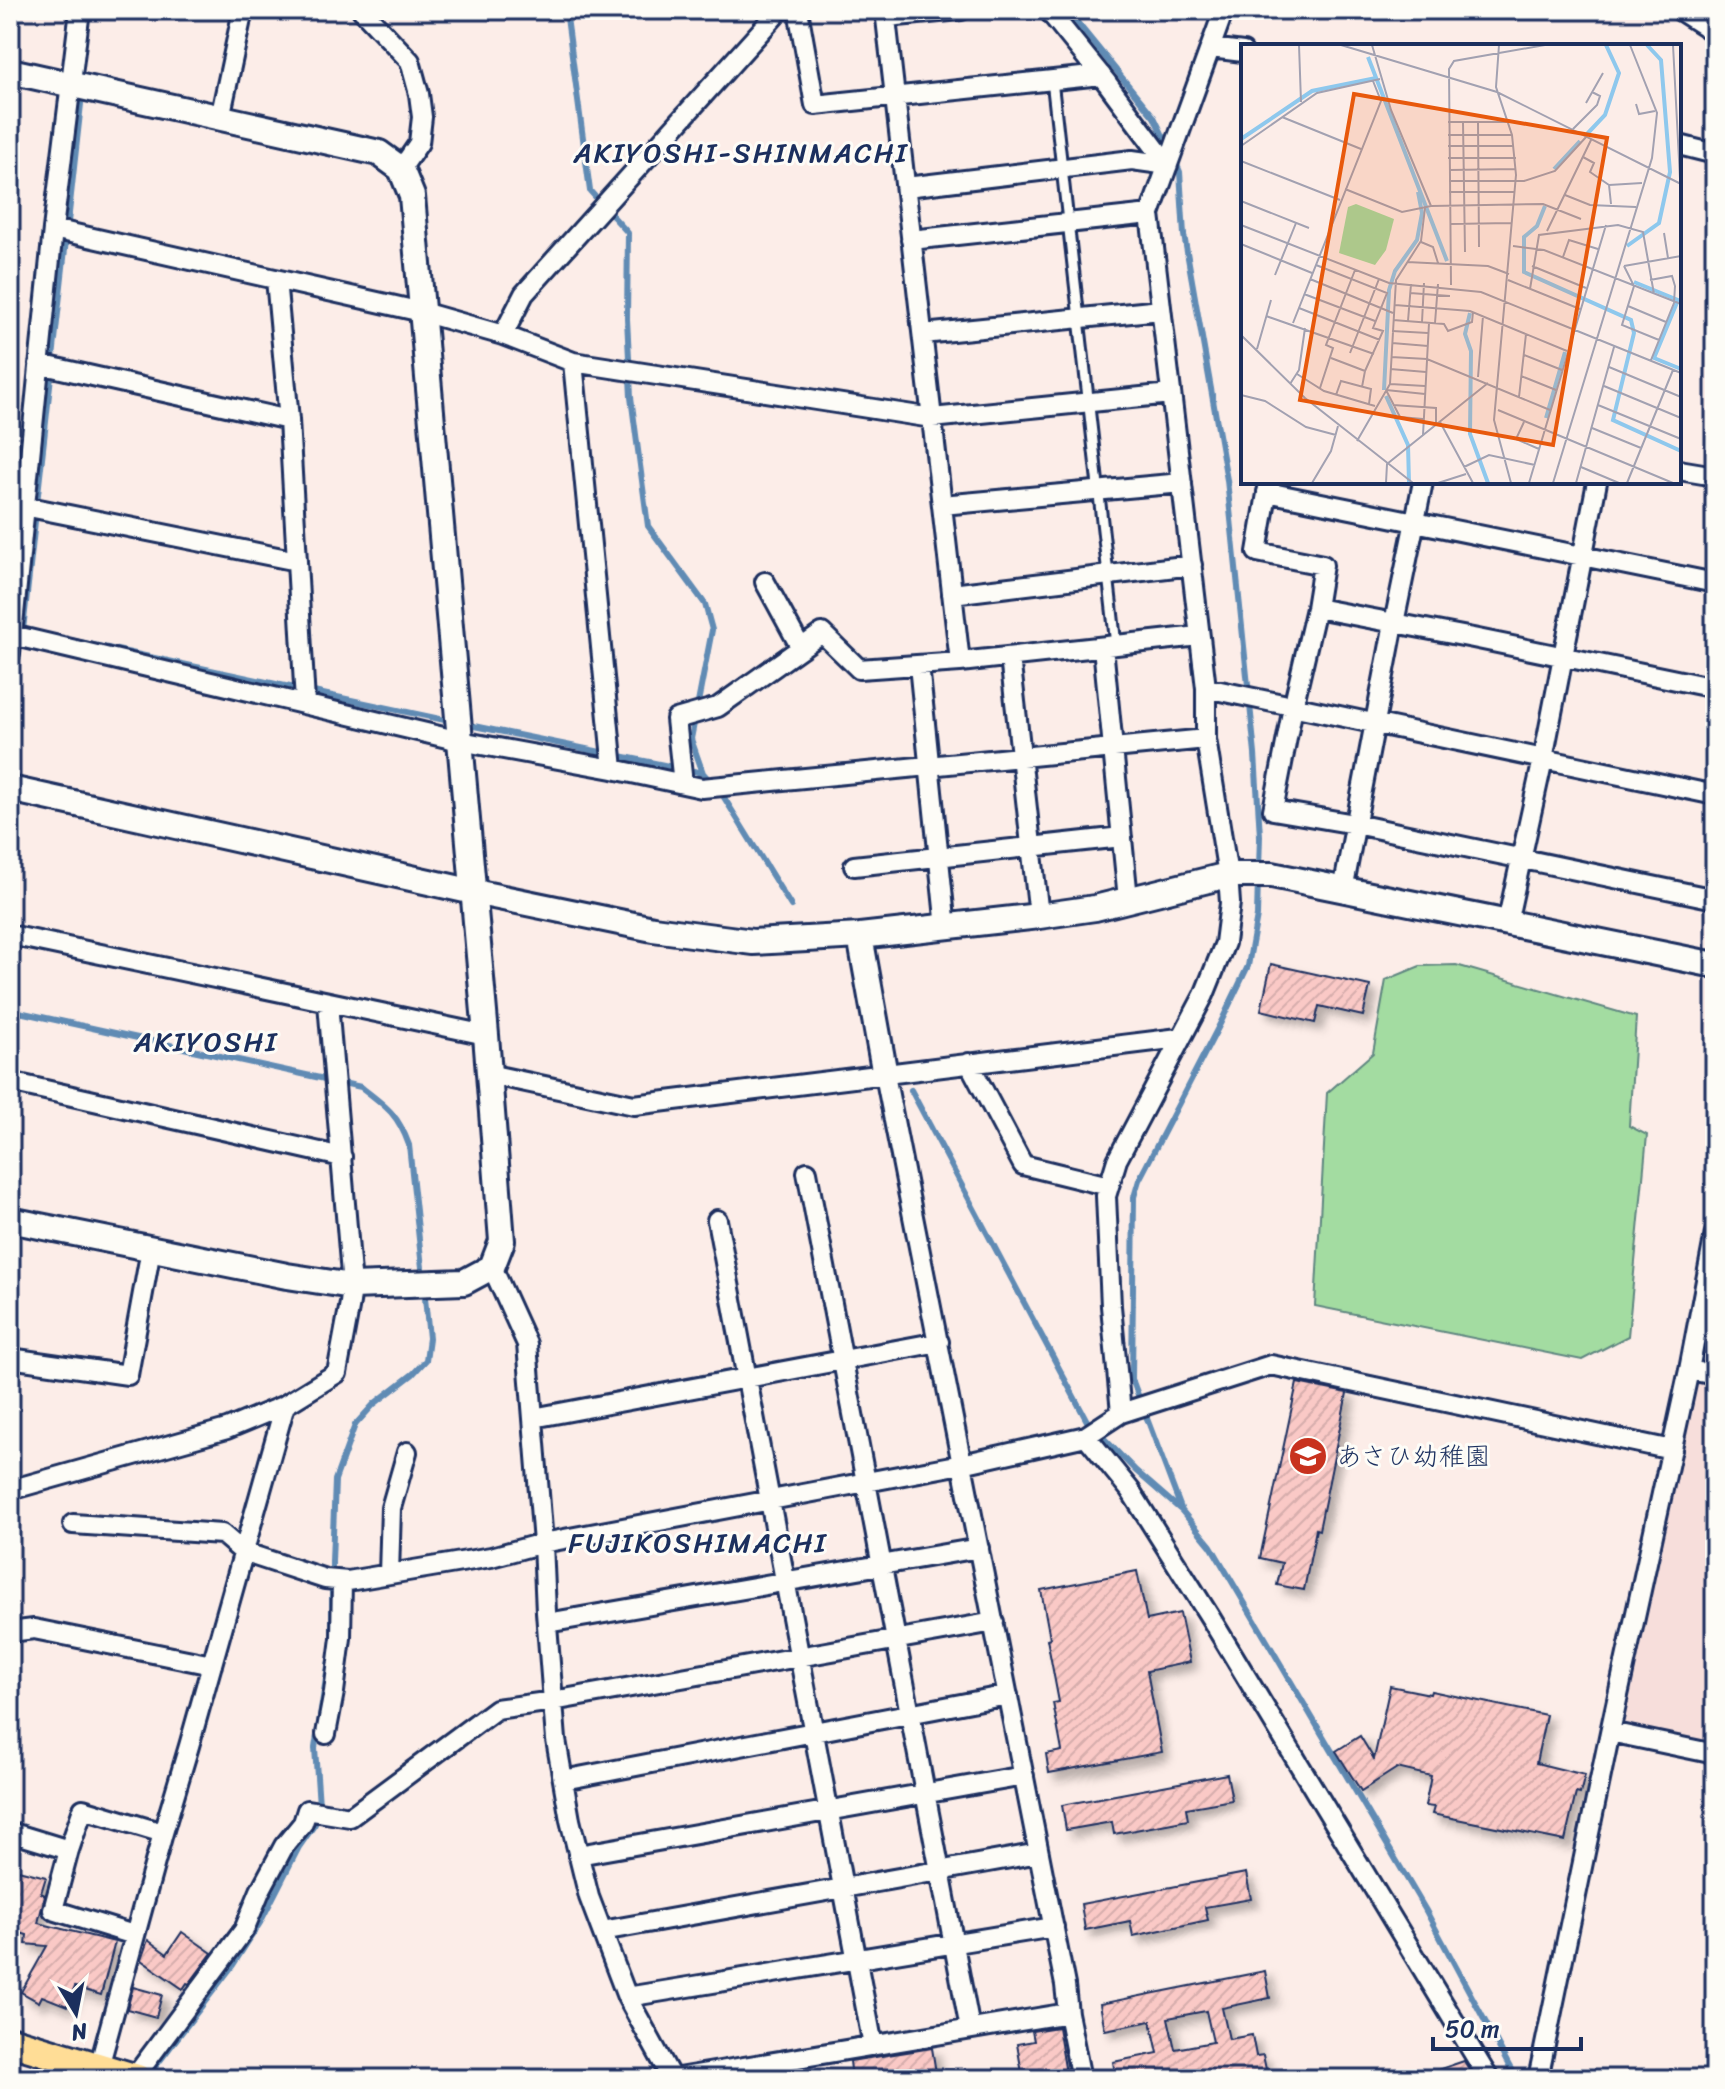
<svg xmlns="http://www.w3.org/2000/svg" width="1725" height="2089" font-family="Sriracha,'Klee One',sans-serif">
<defs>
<pattern id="building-hatch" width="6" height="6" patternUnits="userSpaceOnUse" patternTransform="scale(2)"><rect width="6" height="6" fill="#fac9c6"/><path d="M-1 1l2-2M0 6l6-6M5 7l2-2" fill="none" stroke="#d6adac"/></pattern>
<filter id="shadow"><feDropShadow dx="7" dy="7" stdDeviation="4" flood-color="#0004"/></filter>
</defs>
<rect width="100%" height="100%" fill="#fcede8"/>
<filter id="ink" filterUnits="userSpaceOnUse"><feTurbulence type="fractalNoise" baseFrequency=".0125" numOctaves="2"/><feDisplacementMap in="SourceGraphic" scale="16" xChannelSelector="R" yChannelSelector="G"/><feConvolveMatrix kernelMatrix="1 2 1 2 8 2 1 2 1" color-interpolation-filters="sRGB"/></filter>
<g filter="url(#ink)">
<path fill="#f7dedb" d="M1689 1370 1715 1375V1754L1610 1732Z"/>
<path fill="#a3dca1" stroke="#5f8680" stroke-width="2" d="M1456 965 1636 1017 1629 1126 1647 1135 1628 1336 1582 1360 1315 1306 1327 1093 1373 1053 1386 980 1420 966Z"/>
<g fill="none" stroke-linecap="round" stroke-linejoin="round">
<path stroke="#608bb4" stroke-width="6" d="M566 10 590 191 628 233 627 319 631 397 648 526 705 604 712 630 691 739 703 773
M1067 10 1154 117 1169 148
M1174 158 1180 172 1184 235 1227 480 1255 754 1260 836 1259 868
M27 630H23L81 104
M70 640 454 722
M464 724 703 773 712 783
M720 791 791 906
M10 1010 361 1087C386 1106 398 1114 409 1145L423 1277
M911 1090 1087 1421 1136 1471 1182 1511 1211 1546 1425 1909 1516 2079
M1182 1511 1132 1379 1134 1197 1139 1180 1221 1022 1248 966 1257 916 1258 879
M332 1645V1562L335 1480 355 1425 374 1404 413 1374 426 1360 429 1338 424 1288
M146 2079 233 1965 260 1923 299 1847 315 1824 319 1805 315 1748 329 1660"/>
</g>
<path fill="url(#building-hatch)" stroke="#1b2f5e" stroke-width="2" fill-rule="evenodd" filter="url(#shadow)" d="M1271 964 1370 986 1363 1016 1319 1006 1315 1023 1261 1010Z
M1297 1383 1347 1393 1319 1530 1316 1529 1304 1590 1277 1585 1282 1563 1260 1558Z
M1137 1571 1147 1620 1180 1613 1190 1662 1147 1671 1162 1752 1049 1773 1046 1754 1062 1751 1053 1703 1059 1702 1047 1639 1050 1638 1041 1590Z
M1390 1686 1430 1694 1431 1691 1546 1715 1536 1763 1585 1775 1580 1794 1576 1793 1565 1841 1432 1814 1434 1807 1425 1806 1431 1776 1397 1768 1361 1791 1336 1751 1360 1736 1374 1759Z
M1227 1774 1232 1800 1186 1808 1188 1820 1114 1834 1112 1822 1066 1830 1062 1805Z
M10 1868 46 1877 41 1893 45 1895 38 1923 115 1942 101 1995 75 1987 67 2006 42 1996 39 2002 21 1992 47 1946 26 1944 27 1935 10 1930Z
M1246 1873 1251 1899 1205 1907 1208 1920 1133 1936 1130 1921 1085 1930 1081 1904Z
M182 1932 212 1953 189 1984 187 1983 183 1989 141 1960 148 1940 167 1954Z
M1265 1971 1270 1998 1222 2008 1229 2039 1252 2035 1256 2056 1263 2055 1268 2079H1116L1113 2062 1158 2053 1151 2021 1105 2030 1100 2004ZM1206 2011 1213 2042 1175 2049 1168 2018Z
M133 1987 162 1995 156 2017 127 2009Z
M1058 2027 1067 2079H1023L1017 2044 1034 2041 1032 2031Z
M932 2048 937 2079H852L850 2061Z
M1464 2061 1475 2079H1420V2076Z"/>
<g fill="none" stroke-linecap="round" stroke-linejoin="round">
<defs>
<path id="lane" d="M1052 80 1116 645"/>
<path id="street" d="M362 10 410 61 419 94 422 117 419 143 401 169
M798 10 815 105 1101 75
M885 10 960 662
M1048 10 1107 83 1168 165
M1679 10 1715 33
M887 17 961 10
M1211 48 1243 52
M220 118 243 10
M1679 145 1715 154
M906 187 1132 160 1168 165
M53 229 422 312 503 335 573 362 932 418 1171 394
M911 240 1150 214
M276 279 289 420 305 703
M923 334 1161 310
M503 335 524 294 780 10
M573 362 613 769
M39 364 289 420
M1679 470 1715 476
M1269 482 1257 552 1323 565 1316 608 1293 707 1273 810 1355 824 1715 899
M1267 492 1715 583
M942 505 1182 483
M24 506 297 561
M765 582 801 648
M952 594 1192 565
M1316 608 1473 638 1715 688
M12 635 460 741 613 769 702 788 1206 739
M1103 647 1128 899
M10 654 53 229 80 10
M1010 657 1039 916
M919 665 946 928
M1206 688 1715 795
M683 784 676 719 718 707 822 633 859 669 960 662 1199 636
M854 866 1122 837
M1343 890 1394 623 1423 482
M1507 923 1543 759 1597 482
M10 935 486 1035
M969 1063 1023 1165 1109 1186
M488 1074 634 1105 1179 1038
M885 1075 1065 1985 1068 2013 1081 2079
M10 1082 342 1157
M807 1172 970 2029
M717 1220 873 2046
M492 1267 527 1344 543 1543 546 1612 556 1740 570 1820 589 1897 627 1997 672 2079
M10 1358 128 1375 151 1249
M1689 1370 1715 1375
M1121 1413 1111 1306 1106 1196 1117 1160 1204 995 1225 943 1230 903 1228 875 1206 739V688L1150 214 1224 10
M533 1418 939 1342
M1086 1436 1130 1490 1210 1617 1489 2079
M10 1490 227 1429 285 1405 337 1373 350 1303 352 1286 328 1003
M73 1524 222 1534 243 1552 325 1579 348 1581 491 1557 543 1543 962 1464 1086 1436 1121 1413 1271 1365 1672 1450
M389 1574 391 1508 407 1452
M547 1623 979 1548
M10 1632 34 1629 212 1665
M1610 1732 1715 1754
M326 1734 334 1692 341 1638 342 1581
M563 1780 1008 1695
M10 1832 69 1850 53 1910 134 1935
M69 1850 83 1809 163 1833
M578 1855 1024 1776
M602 1931 1039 1853
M627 1997 1054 1927
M99 2067 163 1833 189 1746 285 1405
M134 2078 244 1930 260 1891 284 1846 303 1823 307 1810 350 1817 496 1709 553 1701 994 1622
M672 2079 1068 2013
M1542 2079 1539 2074 1610 1732 1689 1370 1715 1233"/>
<path id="secondary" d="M10 71 379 153 401 169 412 196 486 1035 502 1241 492 1267 464 1282 352 1286 287 1276 10 1220
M10 789 474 892 653 929 753 942 860 936 1039 916 1095 908 1228 875H1272L1715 965
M860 936 885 1075"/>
<path id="primary" d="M10 2041 137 2079"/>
</defs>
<use href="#lane" stroke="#1b2f5e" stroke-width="15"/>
<use href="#street" stroke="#1b2f5e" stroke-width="24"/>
<use href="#secondary" stroke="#1b2f5e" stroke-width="30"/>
<use href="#primary" stroke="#1b2f5e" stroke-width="34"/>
<use href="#lane" stroke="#fdfcf7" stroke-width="9"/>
<use href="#street" stroke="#fdfcf7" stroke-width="18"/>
<use href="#secondary" stroke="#fdfcf7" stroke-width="24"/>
<use href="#primary" stroke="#ffdd96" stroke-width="28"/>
</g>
</g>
<defs>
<symbol id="school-disc" viewBox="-11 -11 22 22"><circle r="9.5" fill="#c8321e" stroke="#fdfcf7"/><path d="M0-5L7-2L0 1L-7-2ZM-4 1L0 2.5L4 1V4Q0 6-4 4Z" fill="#fff"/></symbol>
</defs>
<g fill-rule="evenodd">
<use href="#school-disc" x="1286" y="1434" width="44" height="44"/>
</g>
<g text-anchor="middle" stroke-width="6" stroke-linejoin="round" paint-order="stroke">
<g font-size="26" fill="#1b2f5e" stroke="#fdfcf7" text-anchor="start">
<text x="1336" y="1465">あさひ幼稚園</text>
</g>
<g font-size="28" letter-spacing="2" fill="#1b2f5e" stroke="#fdfcf7">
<text x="741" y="162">AKIYOSHI-SHINMACHI</text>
<text x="206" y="1051">AKIYOSHI</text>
<text x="698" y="1552">FUJIKOSHIMACHI</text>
</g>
</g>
<g transform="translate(1241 44)">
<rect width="440" height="440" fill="#fcede8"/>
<path d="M115 160 153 175 145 206 134 221 98 209 107 163Z" fill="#a3dca1"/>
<path fill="none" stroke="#8ec8ed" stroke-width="4" d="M127 13 206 217M346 90 364 71 378 29 365 1M0 95 71 47 135 34M313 125 339 97M304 162 296 182 283 193V228L390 276 393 289 372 376 440 407M386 202 418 179 429 128 420 16 406 1M393 238 437 256 413 314 440 325M229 269 224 290 230 307 229 390 247 439M143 346 148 246 154 227 176 196 181 169 177 148M145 352 167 401 168 439M305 374 324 308"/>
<path fill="none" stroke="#a2a1b1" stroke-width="2" d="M58 1 60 58M100 1 256 48 440 140M131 1 150 66 190 162M258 1 255 43 271 91 275 131 253 376 270 439M432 1 440 154M345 59 362 29M395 60 398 70 414 67M41 73 120 105M207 78H267M222 78 224 208M237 78 238 203M332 85 356 61 359 52 351 48M207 91H271M0 102 76 49 139 35M207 102H273M342 113 353 119 349 128 368 141 370 160M207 114H275M0 117 99 156M208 126 275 125M208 137H283L314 127 346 92M368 141 401 139M104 145 161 168 190 162 302 160 340 175M208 148H273M324 151 349 161 395 163M0 157 68 184M209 180 270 179M0 181 148 239 240 248 440 329M306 187 350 96M423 189 427 214M180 198 192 203 197 219M0 200 71 229M272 202 303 206 440 260M322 213 328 196 357 205M166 218 247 222 268 230M75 221 146 249 132 284 142 287 124 327M291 222 345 244M383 222 393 242 381 281 418 296M383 222 440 212M34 231 55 179M69 235 152 269M267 236 339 265M409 236 431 232 434 242 433 259 410 316M210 241 208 25 213 17 304 1M289 245 298 191 377 181 402 188 413 250M169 249 209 252M63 250 134 277M154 261 229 267 326 307M387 262 425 278M58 264 139 296M25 272 133 310M152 276 203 280 207 287 231 278 232 268M167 277 170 240M181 278 183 239M52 279 140 57 132 37M194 279 197 240M151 287 187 289M0 291 64 354 172 439M151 299 187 302M16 305 30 256M109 309 138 235M283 311 321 326M150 313 186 315 309 366M90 314 124 327 121 343M368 323 440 353M149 325 185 328M56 330 83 347 134 362M280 332 315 346M237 333 242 272M49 340 58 326 64 284M149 340 184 342M363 342 440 374M79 344 92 304 85 301 114 226M145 346 159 373 182 375M145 346 184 350M0 351 24 357 65 383 95 391M95 351 100 337 130 345 128 360M278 353 285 290M152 361 195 364V381M357 361 440 395M257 366 432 439M199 378 232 439M283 378 275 395 298 405M351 384 400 404M182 391 188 279M116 397 149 340 155 236 180 197 184 164M223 423 248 411 294 421M340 423 378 439M71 439 90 407 97 382M145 439 146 420 247 339M197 439 225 430M288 439 365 181M312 439 411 114 416 69 389 1M335 439 373 303M386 439 432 326"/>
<path fill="#e8590c" fill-opacity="0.15" stroke="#e8590c" stroke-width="4" d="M113 50 366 94 312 401 59 356Z"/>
<rect width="440" height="440" fill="none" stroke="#1b2f5e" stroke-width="4"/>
</g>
<rect width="1725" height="2089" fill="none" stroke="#fdfcf7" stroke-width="40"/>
<rect x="20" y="20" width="1685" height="2049" fill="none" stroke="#1b2f5e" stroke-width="3" filter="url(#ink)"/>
<g transform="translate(76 2013) rotate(170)" stroke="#fdfcf7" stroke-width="6" paint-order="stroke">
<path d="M0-6L14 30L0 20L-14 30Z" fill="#1b2f5e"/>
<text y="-12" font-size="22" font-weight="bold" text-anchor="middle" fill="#1b2f5e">N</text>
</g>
<path d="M1433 2037v12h148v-12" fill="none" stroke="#1b2f5e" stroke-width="4"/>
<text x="1445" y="2037" font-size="24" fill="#1b2f5e" stroke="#fdfcf7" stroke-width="6" paint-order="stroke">50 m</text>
</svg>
